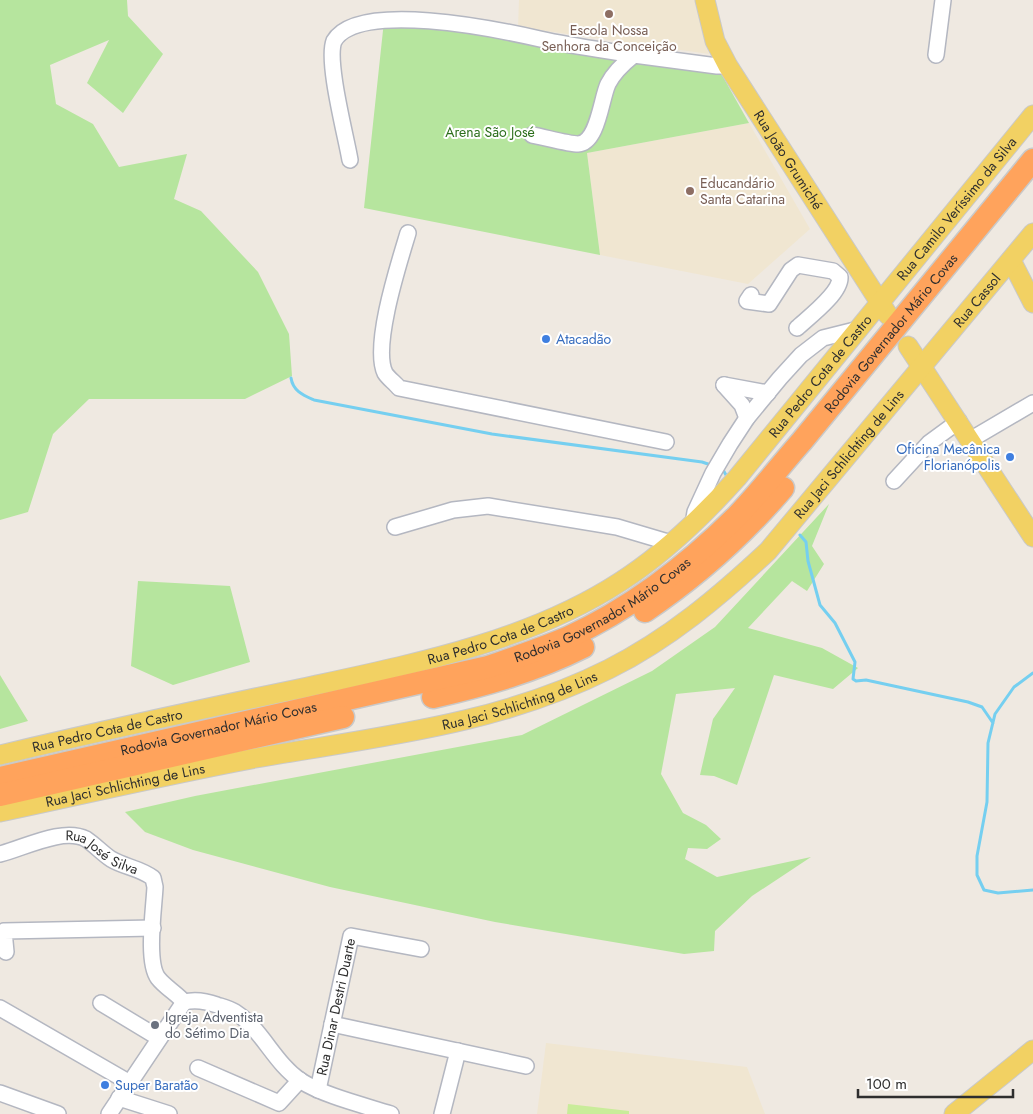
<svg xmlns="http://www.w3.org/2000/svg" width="1033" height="1114" font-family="Jost,sans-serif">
<rect width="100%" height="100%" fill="#efe9e1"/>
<path fill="#f0e6d1" d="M519 0H698L709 54 518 27Z
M749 123 810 229 748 284 600 255 587 153Z
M546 1043 747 1067 765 1114H537Z"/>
<path fill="#b6e59e" d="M0 0H127L128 16 163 54 123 113 87 83 109 40 50 65 56 104 93 124 119 167 187 154 174 199 201 211 258 272 289 334 292 376 245 399H89L53 434 28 512 0 520Z
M384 21 713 59 749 123 587 153 600 255 364 208Z
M829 504 812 546 824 564 807 591 792 581 748 628 822 648 858 668 833 689 774 675 737 785 714 776 700 775 713 719 735 688 676 694 661 774 683 813 706 825 721 839 707 849 688 848 685 859 717 877 811 857 752 896 715 931 714 951 684 954 495 922 330 887 193 850 145 832 125 812 195 796 522 735 652 671 715 627Z
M138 581 230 586 250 662 173 685 131 666Z
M0 675 28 721 0 729Z"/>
<path fill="#c9ec9a" d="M568 1104 629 1111V1114H567Z"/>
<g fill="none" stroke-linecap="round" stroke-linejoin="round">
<path stroke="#75cff0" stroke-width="3" d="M291 378C293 391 303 395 314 400L492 434 702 462 711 465
M722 468 726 475
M800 535 806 542 808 561 820 605 835 623 855 662 853 679 856 681 866 680 968 702 982 707 993 723
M1033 673 1014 687 995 714 988 743 987 802 977 856V875L984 890 998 893 1033 890"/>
<defs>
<g id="minor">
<path d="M936 55 943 0"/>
<path d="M532 135C544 137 568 144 578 144 598 143 601 99 608 84 614 72 624 63 634 55L717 66H728"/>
<path d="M350 160C346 136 326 61 334 41 357 0 496 29 540 39 571 46 603 50 634 55"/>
<path d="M408 233C399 263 372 346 385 373 388 378 395 383 399 388L666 442"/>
<path d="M751 295 747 301 769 304 791 270 798 265 833 271 840 277C841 293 809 317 797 328"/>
<path d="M724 385 768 393"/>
<path d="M724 385 742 405 747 418"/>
<path d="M970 440 1033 403"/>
<path d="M894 481 929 443 959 421"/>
<path d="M693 524 695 512 713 473 730 444 747 418 780 378 801 355 823 338 859 329"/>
<path d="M395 527 453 510 488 506 617 527 671 543"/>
<path id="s1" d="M0 854C24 848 63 827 86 839 95 845 102 853 111 859 124 867 140 868 153 878L155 887C154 908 146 962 158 978 165 987 176 993 184 1002"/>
<path d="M6 952 4 931 153 928"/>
<path d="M184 1002C196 999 206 1001 217 1005 223 1007 230 1009 235 1012 262 1029 274 1063 301 1081 325 1096 363 1105 391 1114"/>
<path d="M101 1003 159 1038"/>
<path d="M0 1008 130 1083"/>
<path d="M332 1024 526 1066"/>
<path d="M198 1068 279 1103 300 1080"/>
<path id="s2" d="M318 1090 351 936 421 949"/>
<path d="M0 1093 58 1114"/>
<path d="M119 1098 169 1114"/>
<path d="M109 1114 184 1002"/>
<path d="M442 1114 458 1051"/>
</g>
<g id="major">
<path id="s3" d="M705 0 715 41 728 66 888 315"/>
<path d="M1011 260 1033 303"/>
<path d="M908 346 1033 537"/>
<path id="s4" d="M0 755C101 731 202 709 303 688 409 665 528 642 620 582 664 554 702 517 737 478L1033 115"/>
<path id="s5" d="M0 812C85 794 170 774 256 758 376 737 498 725 609 669 669 639 720 596 768 551L1033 233"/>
<path d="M954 1114 1033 1050"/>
</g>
<g id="highway">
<path d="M645 611C697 576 742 536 783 488"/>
<path d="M433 697C485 685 535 671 583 647"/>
<path id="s6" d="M0 778 488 667C514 658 541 649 567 638 630 609 688 565 737 516 760 492 780 466 802 441L1033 160"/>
<path d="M0 795 343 717"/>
</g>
</defs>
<use href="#minor" stroke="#b4b7c1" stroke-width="18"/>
<use href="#major" stroke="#c9c9c9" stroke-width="21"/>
<use href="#highway" stroke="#c9c9c9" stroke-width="25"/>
<use href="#minor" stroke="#fff" stroke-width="15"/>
<use href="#major" stroke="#f2d163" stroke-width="19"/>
<use href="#highway" stroke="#ffa35c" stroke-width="22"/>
</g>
<g fill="#8d6e63" stroke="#fff" stroke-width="2">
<circle cx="609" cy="14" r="5"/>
<circle cx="690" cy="191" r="5"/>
</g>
<g fill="#3f7fe0" stroke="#fff" stroke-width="2">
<circle cx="546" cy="339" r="5"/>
<circle cx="1010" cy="457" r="5"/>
<circle cx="105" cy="1085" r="5"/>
</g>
<circle fill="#6b7280" stroke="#fff" stroke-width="2" cx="155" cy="1025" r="5"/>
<g text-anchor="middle" stroke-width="4" stroke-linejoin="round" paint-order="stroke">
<g font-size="14" fill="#785e54" stroke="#fff">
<text x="609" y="35">Escola Nossa<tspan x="609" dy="16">Senhora da Conceição</tspan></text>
<text x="700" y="188" text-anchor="start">Educandário<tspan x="700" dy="16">Santa Catarina</tspan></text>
</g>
<g font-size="14" fill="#2c6e1b" stroke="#fff">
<text x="490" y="137">Arena São José</text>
</g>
<g font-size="14" fill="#2e2e2e" stroke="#fff">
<text dy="5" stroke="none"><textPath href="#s3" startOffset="182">Rua João Grumiché</textPath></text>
<text dy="5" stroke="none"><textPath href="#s4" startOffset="1151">Rua Camilo Veríssimo da Silva</textPath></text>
<text dy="5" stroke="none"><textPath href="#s5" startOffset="1152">Rua Cassol</textPath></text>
<text dy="5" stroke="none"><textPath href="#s6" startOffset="1034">Rodovia Governador Mário Covas</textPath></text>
<text dy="5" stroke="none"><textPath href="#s4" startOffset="935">Rua Pedro Cota de Castro</textPath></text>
<text dy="5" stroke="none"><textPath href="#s5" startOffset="952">Rua Jaci Schlichting de Lins</textPath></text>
<text dy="5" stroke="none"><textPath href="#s6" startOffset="629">Rodovia Governador Mário Covas</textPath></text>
<text dy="5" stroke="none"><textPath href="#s4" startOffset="515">Rua Pedro Cota de Castro</textPath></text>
<text dy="5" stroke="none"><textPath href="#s5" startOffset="532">Rua Jaci Schlichting de Lins</textPath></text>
<text dy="5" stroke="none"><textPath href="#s6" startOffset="224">Rodovia Governador Mário Covas</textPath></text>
<text dy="5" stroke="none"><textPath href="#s4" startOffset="110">Rua Pedro Cota de Castro</textPath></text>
<text dy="5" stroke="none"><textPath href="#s5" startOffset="128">Rua Jaci Schlichting de Lins</textPath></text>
<text dy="5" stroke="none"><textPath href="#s1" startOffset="109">Rua José Silva</textPath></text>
<text dy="5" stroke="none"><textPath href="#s2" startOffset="85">Rua Dinar Destri Duarte</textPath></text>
</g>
<g font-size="14" fill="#366cbe" stroke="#fff" text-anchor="start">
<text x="556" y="344">Atacadão</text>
<text x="1000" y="454" text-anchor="end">Oficina Mecânica<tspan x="1000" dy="16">Florianópolis</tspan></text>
<text x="115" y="1090">Super Baratão</text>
</g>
<g font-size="14" fill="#5b616d" stroke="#fff" text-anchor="start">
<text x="165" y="1022">Igreja Adventista<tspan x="165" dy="16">do Sétimo Dia</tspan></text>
</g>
</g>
<path d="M858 1089v8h155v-8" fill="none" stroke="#2e2e2e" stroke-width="2.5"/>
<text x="866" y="1089" font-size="15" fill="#2e2e2e" stroke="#ffffff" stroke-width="4" paint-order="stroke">100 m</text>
</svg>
